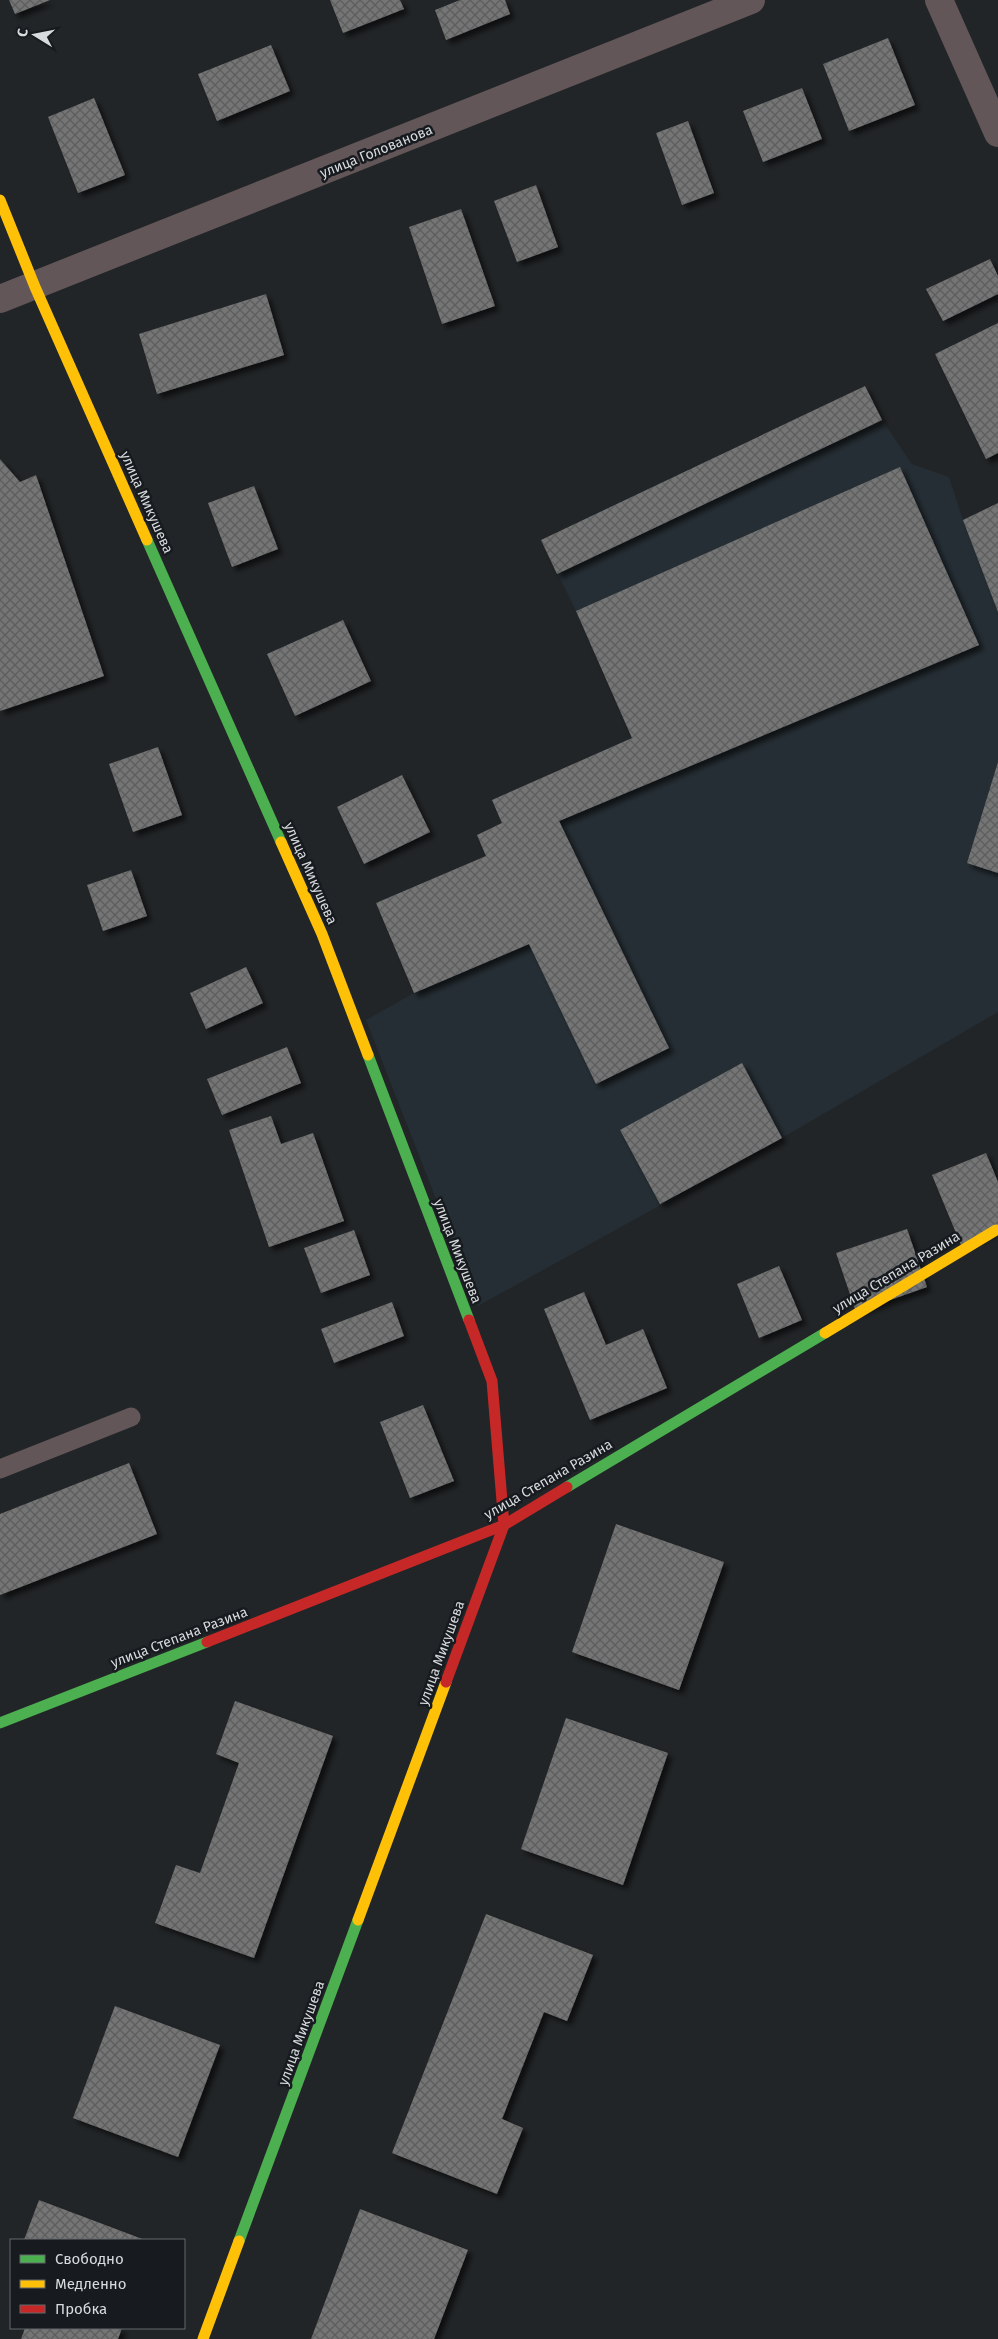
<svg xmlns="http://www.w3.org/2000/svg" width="998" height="2339" font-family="'Fira Sans',sans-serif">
<defs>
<pattern id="building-cross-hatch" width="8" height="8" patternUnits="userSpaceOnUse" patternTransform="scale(1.25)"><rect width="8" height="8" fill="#747474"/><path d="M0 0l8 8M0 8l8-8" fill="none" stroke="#5d5e5e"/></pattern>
<filter id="shadow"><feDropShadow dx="4.5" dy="4.5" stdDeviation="2.5" flood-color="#0009"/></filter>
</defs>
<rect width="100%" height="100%" fill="#222527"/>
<path fill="#252e34" d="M865 386 882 420 912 464 949 477 963 520 998 503V1012L782 1138 478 1306 366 1020 414 993 376 903 486 856 477 835 501 823 492 800 632 738 576 611 541 540Z"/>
<path fill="url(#building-cross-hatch)" filter="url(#shadow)" d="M9 0H50L15 14Z
M330 0H400L404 9 343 33Z
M460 0H505L510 14 446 40 435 10Z
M888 38 915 105 849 131 823 64Z
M271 45 290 91 217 121 198 74Z
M802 88 822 139 763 162 743 111Z
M94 98 125 175 78 193 48 117Z
M688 121 714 193 682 205 656 133Z
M536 185 558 247 517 262 494 201Z
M461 209 495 306 442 324 409 227Z
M990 259 998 276V294L943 321 926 289Z
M266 294 284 355 157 394 139 334Z
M998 323V453L986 459 935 354Z
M865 386 882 420 557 574 541 540Z
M0 459 20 482 36 475 104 676 0 711Z
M900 467 979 645 559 821 669 1048 596 1084 529 944 414 993 376 903 486 856 477 835 502 823 492 800 632 738 576 611Z
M254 486 278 549 232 567 208 503Z
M998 503V612L963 520Z
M343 620 371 681 295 716 267 654Z
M158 747 182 815 133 832 109 764Z
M998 762V873L967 863Z
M402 775 430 832 364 864 337 807Z
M131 870 147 916 103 931 87 885Z
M246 967 263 1003 206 1029 190 993Z
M287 1047 301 1083 222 1115 207 1079Z
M742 1063 782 1138 660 1204 620 1130Z
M271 1116 281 1144 313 1133 344 1221 269 1247 229 1130Z
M986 1153 998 1182V1229L961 1245 932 1175Z
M907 1229 927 1287 856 1312 836 1253Z
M354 1230 370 1275 321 1293 304 1248Z
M779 1266 802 1320 759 1338 737 1284Z
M584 1292 606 1345 643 1329 667 1388 590 1420 544 1309Z
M392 1302 404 1336 334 1363 321 1329Z
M423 1405 454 1481 410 1498 380 1422Z
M129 1463 157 1534 0 1595V1514Z
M616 1524 724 1562 679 1690 572 1652Z
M235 1701 333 1736 254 1958 155 1923 176 1865 200 1873 239 1763 216 1754Z
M566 1718 668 1753 623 1885 521 1849Z
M486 1914 593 1955 567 2021 544 2012 502 2119 523 2128 497 2194 392 2153Z
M115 2006 220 2045 178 2157 73 2118Z
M39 2200 145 2240H24Z
M360 2209 468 2250 434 2339H311Z
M25 2328H122L118 2339H21Z"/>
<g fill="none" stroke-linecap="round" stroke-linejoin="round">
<path stroke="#625658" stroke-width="19" d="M0 1469 131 1417"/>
<path stroke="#625658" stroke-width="28" d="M939 0 998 133
M0 299 751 0"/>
<path stroke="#4caf50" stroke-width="11" d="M147 540 281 842
M368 1055 469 1320
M567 1487 825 1333
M0 1723 207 1642
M239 2241 358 1920"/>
<path stroke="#ffc107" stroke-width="11" d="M0 200 35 287 147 540
M281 842 322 934 368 1055
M825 1333 996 1230
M358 1920 446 1682
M203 2339 239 2241"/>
<path stroke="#c62828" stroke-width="11" d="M207 1642 504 1525 567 1487
M446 1682 504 1525 492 1381 469 1320"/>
</g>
<g text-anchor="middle" stroke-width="5" stroke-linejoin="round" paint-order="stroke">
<g font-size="14" fill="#d8dbdd" stroke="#171b1f">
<text transform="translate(376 151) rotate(-22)" y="5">улица Голованова</text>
<text transform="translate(147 502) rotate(66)" y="5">улица Микушева</text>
<text transform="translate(311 873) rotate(66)" y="5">улица Микушева</text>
<text transform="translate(458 1251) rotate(69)" y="5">улица Микушева</text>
<text transform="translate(896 1272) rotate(-31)" y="5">улица Степана Разина</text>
<text transform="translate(548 1479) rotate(-30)" y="5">улица Степана Разина</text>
<text transform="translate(179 1637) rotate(-21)" y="5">улица Степана Разина</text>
<text transform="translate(441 1653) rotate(-70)" y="5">улица Микушева</text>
<text transform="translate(301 2033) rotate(-70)" y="5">улица Микушева</text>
</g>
</g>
<rect x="10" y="2239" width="175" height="90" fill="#171b1f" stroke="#64686b"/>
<rect x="20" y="2255" width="25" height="8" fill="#4caf50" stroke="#64686b"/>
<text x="55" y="2264" font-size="15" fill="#d8dbdd">Свободно</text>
<rect x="20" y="2280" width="25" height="8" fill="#ffc107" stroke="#64686b"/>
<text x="55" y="2289" font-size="15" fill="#d8dbdd">Медленно</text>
<rect x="20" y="2305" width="25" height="8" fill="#c62828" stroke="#64686b"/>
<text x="55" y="2314" font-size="15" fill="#d8dbdd">Пробка</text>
<g transform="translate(35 35) rotate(280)" stroke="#171b1f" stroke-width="4" paint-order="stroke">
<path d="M0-4L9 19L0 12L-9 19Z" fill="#d8dbdd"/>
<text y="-8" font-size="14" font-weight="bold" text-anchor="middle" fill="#d8dbdd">С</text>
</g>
</svg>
